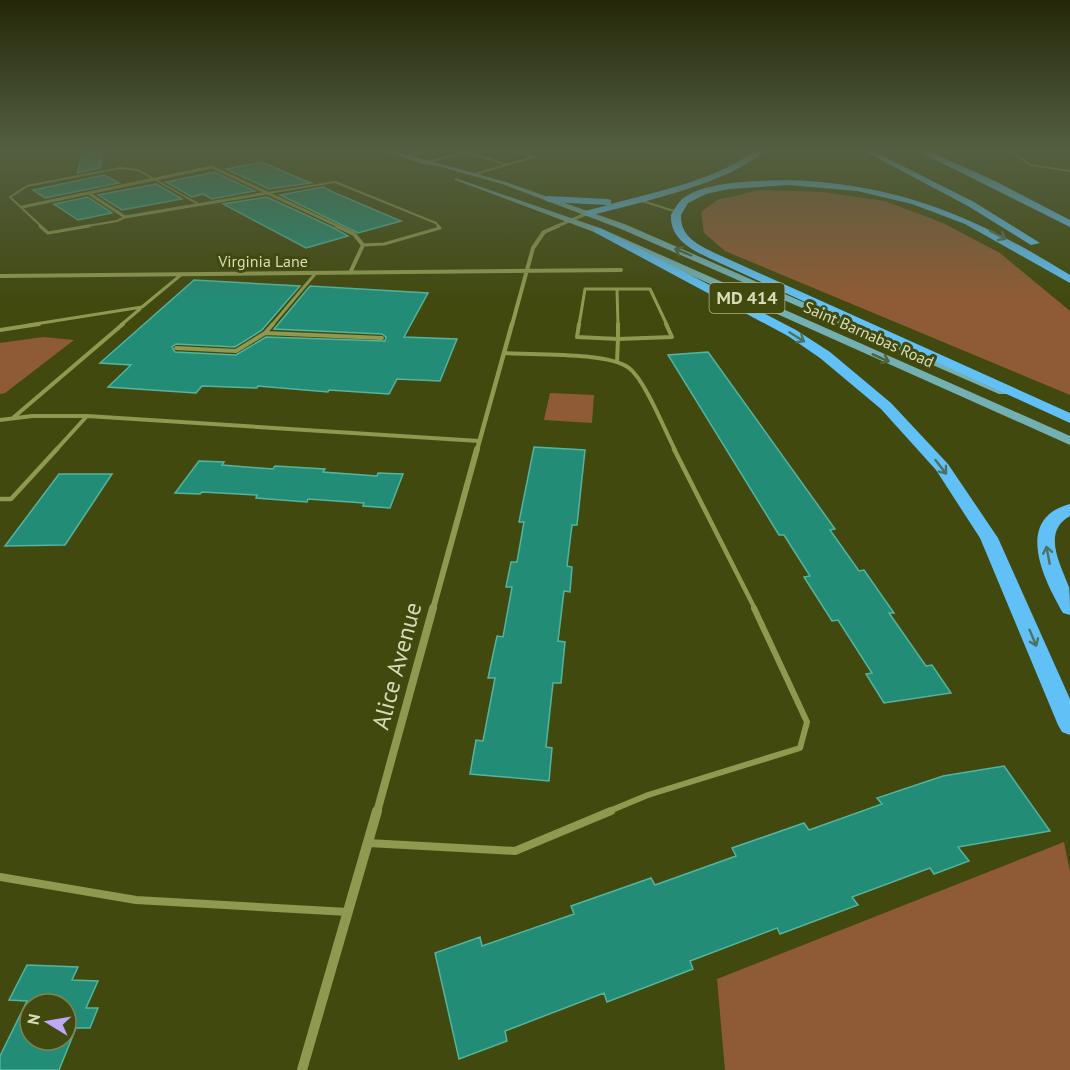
<svg xmlns="http://www.w3.org/2000/svg" width="1070" height="1070" font-family="'PT Sans',sans-serif">
<rect width="100%" height="100%" fill="#42490f"/>
<path fill="#8f5b36" d="M760 190 822 192 885 201 943 223 1000 253 1070 311V395L725 251 704 233 701 212 717 200Z
M43 337 74 340 5 393 0 394V343Z
M550 393 594 395 592 423 544 420Z
M1064 842 1070 872V1070H725L717 979Z"/>
<path fill="#238c77" stroke="#54b49d" stroke-width="1.5" fill-rule="evenodd" d="M103 150 100 168 77 173 83 152Z
M262 162 294 176 311 183 269 189 226 169Z
M214 172 255 191 212 199 203 194 192 197 166 182Z
M104 175 119 183 45 198 33 190Z
M156 184 182 199 122 210 98 195Z
M323 187 335 193 401 221 358 233 280 195Z
M88 197 112 213 78 220 54 204Z
M267 197 334 228 348 236 306 248 223 204Z
M194 280 300 286 262 330 235 347 176 344 172 347 175 352 236 355 266 337 385 341 386 337 382 334 274 329 310 286 428 293 404 337 457 339 440 381 397 379 389 394 329 390 328 392 258 386 257 388 202 386 196 393 108 387 131 365 100 363Z
M708 352 835 529 830 530 859 571 864 570 894 613H889L926 666 932 665 951 693 884 703 866 674 872 673 838 620 832 621 804 577 810 576 784 535H779L668 355Z
M534 447 585 450 577 525H572L567 566 572 567 570 592 564 591 558 641 565 642 561 683H553L546 747 552 748 549 781 470 774 476 740 483 741 495 678H488L497 636 503 637 512 587H506L511 562H517L524 522H519Z
M199 461 224 462 222 465 273 469 275 466 325 469 323 472 377 476 378 473 403 474 390 508 363 506 364 503 308 499 307 502 256 498 257 495 202 492 200 494 175 493Z
M59 474H112L65 545 5 546Z
M1004 766 1050 831 958 847 969 861 934 874 930 868 852 897 858 905 780 934 777 928 690 961 693 969 607 1002 604 993 505 1031 507 1041 459 1059 435 953 480 937 482 946 574 914 571 906 651 878 655 885 736 856 732 848 804 823 809 830 882 804 877 798 943 776Z
M27 965 78 967 72 980 98 981 86 1008H98L90 1028H76L59 1070H0V1056L27 1001 9 1000ZM30 1004H66V1040H30Z"/>
<g fill="none" stroke-linecap="round" stroke-linejoin="round">
<path stroke="#8f9950" stroke-width="2" d="M1010 150 1030 165 1070 171
M466 152 507 165
M406 156 434 150
M428 162 474 150
M475 174 534 157 510 150
M268 193 335 182 436 223 439 227
M639 200 677 212
M42 227 10 197 27 186 120 168 138 170 200 205
M81 227 117 221 125 217"/>
<path stroke="#8f9950" stroke-width="3" d="M40 226 48 233 89 226
M363 245 384 244 440 228 438 226
M617 289H650L667 325
M617 289 618 325
M29 325 142 307 182 274
M121 325 140 309
M272 325 315 274
M579 325 585 289H617"/>
<path stroke="#8f9950" stroke-width="4" d="M579 324 577 337 618 339
M618 324V339
M0 330 39 324
M265 333 382 338
M618 339 672 337 666 324
M176 348 236 351 265 333 273 324
M505 353C533 355 608 352 629 368 645 380 665 431 675 450
M617 362 618 339
M14 417 123 324
M0 420 32 416H87L479 441
M56 450 87 416"/>
<path stroke="#8f9950" stroke-width="4.5" d="M674 449 755 609
M0 499H11L57 449"/>
<path stroke="#8f9950" stroke-width="6" d="M607 812 648 795 800 748 807 722 754 608"/>
<path stroke="#8f9950" stroke-width="8" d="M368 843 515 851 611 811
M0 877 136 900 348 912"/>
<path stroke="#8f9950" stroke-width="3" d="M90 194 125 217 268 193
M22 207 212 167 340 227
M555 227 588 213"/>
<path stroke="#8f9950" stroke-width="4" d="M337 226 354 234 363 245 350 273
M0 276 621 270
M512 325 533 248 544 232 558 226"/>
<path stroke="#8f9950" stroke-width="4.5" d="M477 450 512 324"/>
<path stroke="#8f9950" stroke-width="6" d="M433 609 477 449"/>
<path stroke="#8f9950" stroke-width="8" d="M377 812 433 608"/>
<path stroke="#8f9950" stroke-width="10" d="M302 1070 377 811"/>
<path fill="#73b0b4" fill-rule="evenodd" d="M381 150H390L506 182 627 225 1009 392 1007 394H999L621 229 502 184 438 166 423 164Z
M455 178 600 228 1070 436V445L594 232 455 180Z"/>
<path fill="#61c0f6" fill-rule="evenodd" d="M756 150H765C732 183 634 204 588 216L585 215V211L608 205 548 202 544 199 548 196 608 199 611 200V204C659 191 716 180 756 150Z
M862 150H871L974 202 1040 243 1031 245 968 206Z
M916 150H926L993 180 1070 220V227Z
M788 180C900 184 976 217 1070 275V283L965 224 912 204 857 191 788 185 729 189 706 194 688 203 681 215C680 237 699 245 717 254L1070 413V423L709 258C691 249 670 239 671 215 674 210 678 203 682 199 706 180 759 181 788 180Z
M594 228H600L796 330 830 352 891 403 948 464 998 538 1070 699V735L1062 732 1058 725 980 538 936 470 881 409 820 358 788 336 594 232Z
M1070 504V516C1041 532 1061 565 1069 587 1070 595 1070 607 1070 615L1063 613C1044 580 1013 519 1070 504Z"/>
</g>
<defs><path id="oneway-shaft" d="M-6 0H5M1.5-3L5.5 0L1.5 3" fill="none" stroke-width="1.6" stroke-linecap="round" stroke-linejoin="round" transform="scale(1.5)"/></defs>
<g stroke="#4d7360">
<use href="#oneway-shaft" transform="translate(998 235) rotate(28)"/>
<use href="#oneway-shaft" transform="translate(797 337) rotate(32)"/>
<use href="#oneway-shaft" transform="translate(941 467) rotate(52)"/>
<use href="#oneway-shaft" transform="translate(1048 555) rotate(-101)"/>
<use href="#oneway-shaft" transform="translate(1033 638) rotate(67)"/>
</g>
<g stroke="#4e6338">
<use href="#oneway-shaft" transform="translate(683 252) rotate(-157)"/>
<use href="#oneway-shaft" transform="translate(881 358) rotate(24)"/>
</g>
<linearGradient id="sky" x2="0" y2="1"><stop stop-color="#242808"/><stop offset="0.5" stop-color="#545f42"/><stop offset="1" stop-color="#545f42" stop-opacity="0"/></linearGradient>
<rect width="1070" height="300" fill="url(#sky)"/>
<g text-anchor="middle" stroke-width="6" stroke-linejoin="round" paint-order="stroke">
<g font-size="16" fill="#d7ddb9" stroke="#42490f">
<text x="263" y="267">Virginia Lane</text>
<text transform="translate(869 334) rotate(24)" y="6">Saint Barnabas Road</text>
</g>
<rect fill="#42490f" stroke="#aab186" stroke-width="1.5" x="709.5" y="283" width="75" height="30" rx="4.5"/>
<g font-size="18" font-weight="bold" fill="#d7ddb9">
<text x="747" y="304">MD 414</text>
</g>
<g font-size="24" fill="#d7ddb9" stroke="#42490f">
<text transform="translate(397 666) rotate(-75)" y="8">Alice Avenue</text>
</g>
</g>
<g transform="translate(48 1022) rotate(281)"><circle r="28" fill="#42490f" stroke="#7e8453" stroke-width="1.5"/>
<path d="M0-4.5L10 22L0 15L-10 22Z" fill="#bda9f5"/>
<text y="-9" font-size="16" font-weight="bold" text-anchor="middle" fill="#d7ddb9">N</text>
</g>
</svg>
